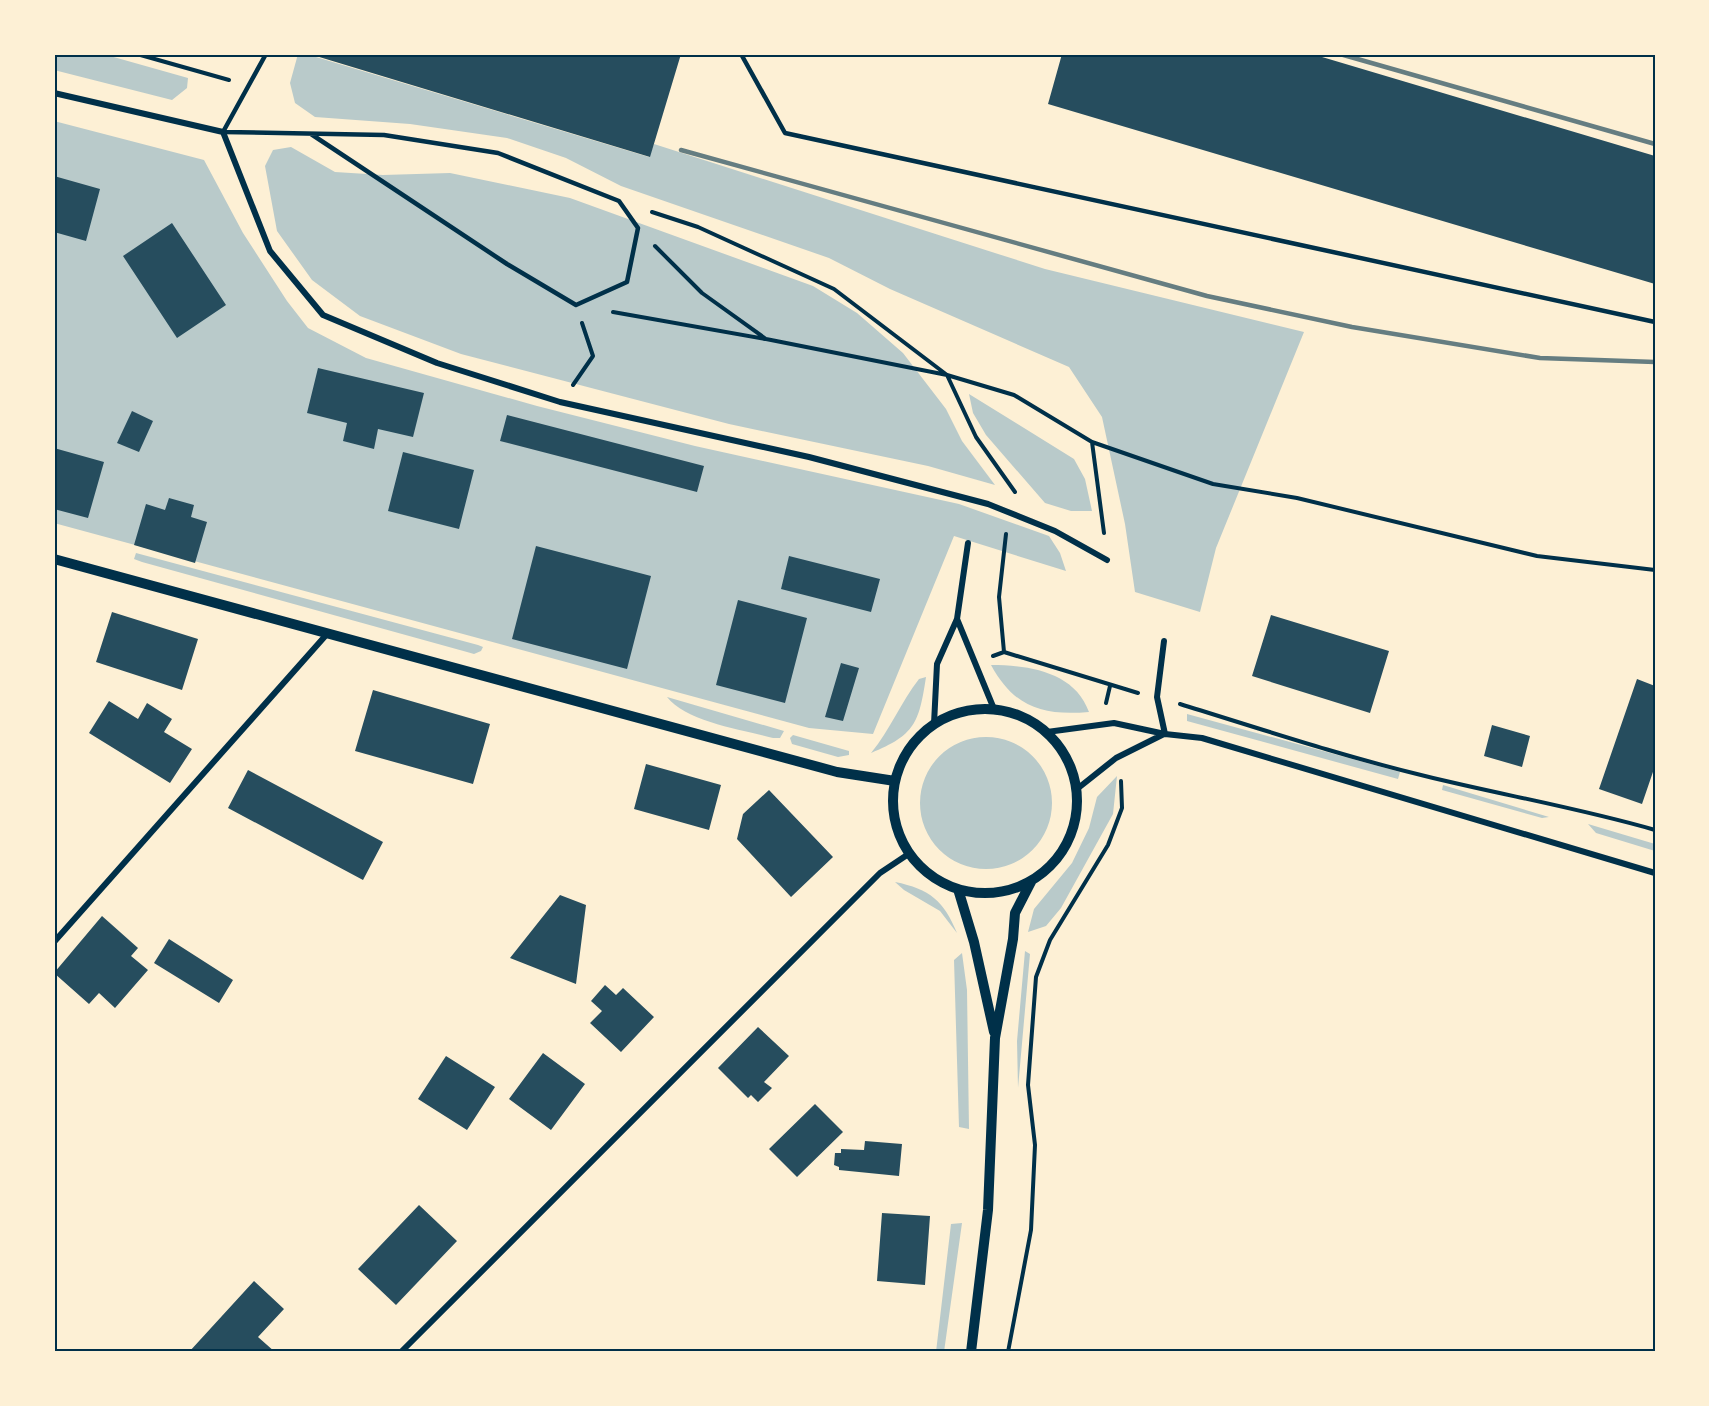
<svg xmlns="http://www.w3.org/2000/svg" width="1709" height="1406" font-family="Quicksand,sans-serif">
<rect width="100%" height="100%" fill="#fdf0d5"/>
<path fill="#b9caca" d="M54 54H103L188 78 187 88 172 100 54 70Z
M298 54H316V57L649 157 654 144 1045 269 1304 332 1216 548 1200 612 1135 592 1125 524 1102 417 1069 367 890 289 829 258 621 186 566 158 507 138 410 124 315 117 295 103 290 83Z
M54 121 204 160 243 233 287 301 308 328 366 358 537 406 695 446 959 504 1049 536 1060 553 1066 571 954 536 873 734 809 728 54 523Z
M291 147 335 172 383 175 450 173 570 198 813 286 857 313 903 353 946 409 962 441 995 485 928 466 729 424 461 354 360 316 312 280 277 231 265 166 273 150Z
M969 394 1074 459 1085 479 1092 511H1071L1045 503 986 435 973 413Z
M136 553 478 645 483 647 481 651 474 654 467 652 142 562 134 559Z
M991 665C1029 665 1075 672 1089 712 1042 716 1014 707 991 665Z
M926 677C919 723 915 735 871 753 890 730 901 702 919 679Z
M667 697 784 731 780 738H773C744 730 686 722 667 697Z
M1187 714 1400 772 1398 779 1187 721Z
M793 735 849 751V755L838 757 792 744 790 738Z
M920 803a66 66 0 1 1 132 0a66 66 0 1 1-132 0Z
M1117 776 1113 814 1061 908 1046 926 1028 932 1034 909 1072 863 1089 828 1097 797Z
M1443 785 1549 817 1542 818 1442 790Z
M1588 824 1655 844V851L1596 833Z
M895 882C930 889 944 901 957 933L940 911 904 890Z
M1025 951 1030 954 1018 1088 1017 1041Z
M962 953 967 990 969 1129 959 1127 954 960Z
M962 1223 944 1352H936L951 1224Z"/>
<path fill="#264d5e" d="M316 54H681L650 157 316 56Z
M1062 54H1312L1655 156V284L1048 104Z
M54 176 100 189 86 241 54 232Z
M172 223 226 305 177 338 123 256Z
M318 368 424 393 413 437 378 429 374 449 343 441 347 423 307 413Z
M132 411 153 421 139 452 117 443Z
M507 415 704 466 697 492 500 441Z
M54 448 104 462 88 518 54 509Z
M403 452 474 470 459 529 388 511Z
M169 498 194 505 191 517 207 522 195 563 134 545 146 504 165 510Z
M536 546 651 576 627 669 512 639Z
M789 556 880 579 871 612 781 589Z
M738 600 807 618 785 703 716 685Z
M112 612 198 639 182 690 96 662Z
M1271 615 1389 651 1370 713 1252 676Z
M841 663 859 668 843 721 825 717Z
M1637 679 1655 686V766L1642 804 1599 789Z
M373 690 490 724 473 784 355 751Z
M109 701 138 719 147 703 172 719 164 732 192 749 170 783 89 733Z
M1492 725 1530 736 1522 767 1484 756Z
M646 764 721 785 709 830 634 809Z
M248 770 383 842 363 880 228 808Z
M769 790 833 857 791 897 737 839 743 814Z
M560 895 586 905 576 984 510 958Z
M102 916 138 948 131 956 148 970 115 1008 99 993 89 1004 54 973Z
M169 939 233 980 219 1003 154 963Z
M605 985 616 995 623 988 654 1017 621 1052 590 1023 602 1011 591 1001Z
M758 1027 789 1056 764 1082 772 1088 758 1102 751 1095 748 1098 718 1068Z
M543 1053 585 1084 551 1130 509 1099Z
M446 1056 495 1087 467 1130 418 1099Z
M815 1104 843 1132 797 1177 769 1149Z
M865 1141 902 1144 899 1176 839 1170V1167L834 1165 835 1153H841V1149L864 1150Z
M419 1205 457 1241 396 1305 358 1269Z
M882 1213 930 1216 925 1285 877 1281Z
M254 1281 284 1309 258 1337 275 1352H189Z"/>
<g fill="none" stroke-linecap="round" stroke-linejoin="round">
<path stroke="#003049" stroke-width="4" d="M137 54 229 80
M652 212 698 227 834 289 947 375 976 437 1015 492
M655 246 702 293 766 339 947 375 1014 395 1092 442 1213 484 1297 498 1537 556 1655 570
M613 312 765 339
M573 385 593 356 582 323
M1092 442 1104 533
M1004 652 999 597 1006 534
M993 656 1004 652 1138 693
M1106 703 1110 686
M1180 704C1261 729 1342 756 1425 776 1502 795 1579 808 1655 830
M1008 1352 1031 1230 1035 1145 1028 1085 1036 977 1050 940 1108 845 1122 808 1121 781"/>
<path stroke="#003049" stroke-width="4.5" d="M266 54 223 132 384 135 498 153 619 201 638 228 627 282 576 305 507 264 311 134
M741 54 785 133 1655 322"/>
<path stroke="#003049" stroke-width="6" d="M54 93 223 132 270 251 323 315 437 363 560 402 809 457 988 504 1055 531 1107 560
M957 619 994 709
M1164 641 1157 697 1165 734
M934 724 937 664 957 619 968 543
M1047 732 1114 723 1165 734 1202 738 1655 873
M1077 789 1116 758 1164 734
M54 942 327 634
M401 1352 880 873 910 853"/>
<path stroke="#003049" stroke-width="10" d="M54 559 837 772 895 781
M893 801a92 92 0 1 1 184 0a92 92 0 1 1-184 0Z
M958 889 974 942 994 1032
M971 1352 988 1210 995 1038 1013 939 1015 913 1032 880"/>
<path stroke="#657d81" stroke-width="4.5" d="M1340 54 1655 144
M681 150 1207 296 1352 327 1540 358 1655 362"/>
</g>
<rect width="1709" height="1406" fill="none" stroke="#fdf0d5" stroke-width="111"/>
<rect x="56" y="56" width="1598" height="1294" fill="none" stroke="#003049" stroke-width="2"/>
</svg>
